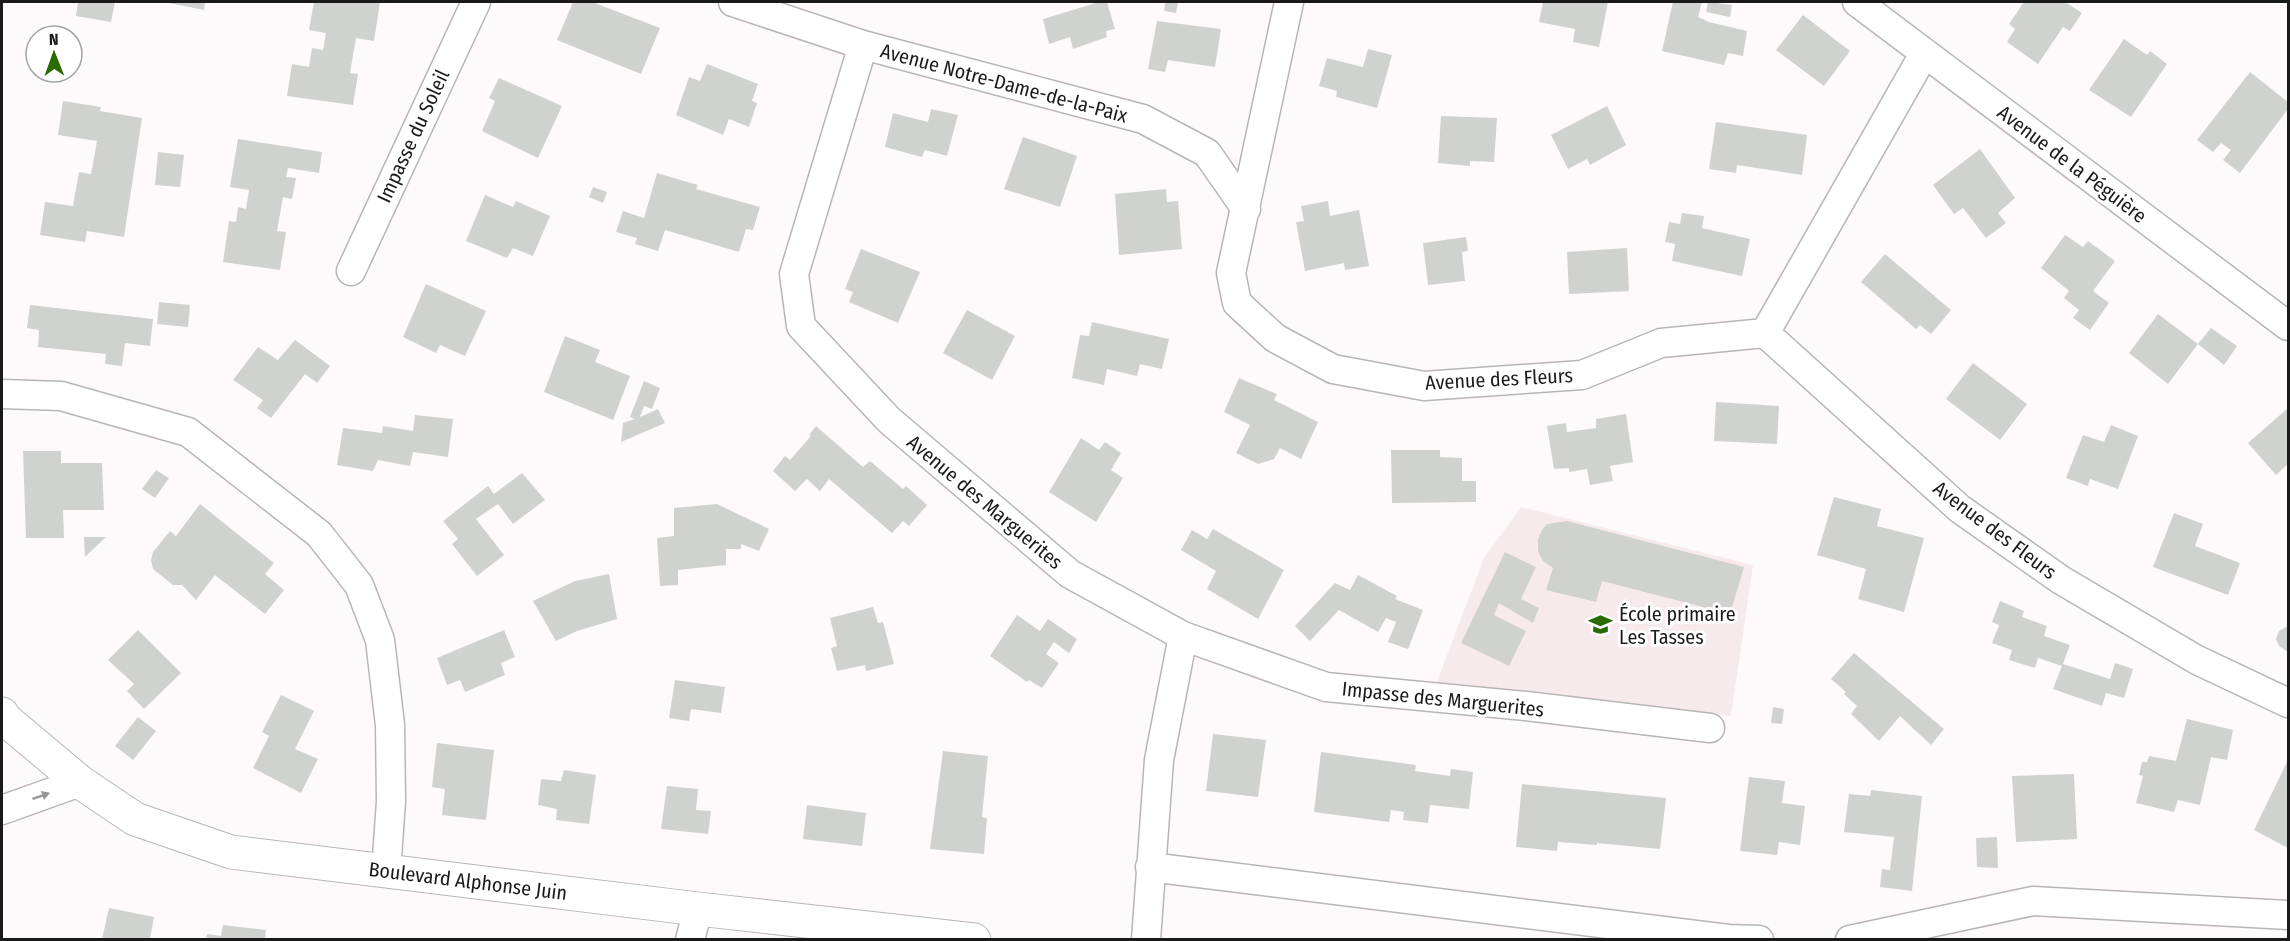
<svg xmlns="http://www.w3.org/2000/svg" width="2290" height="941" font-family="'Fira Sans Condensed',sans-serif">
<rect width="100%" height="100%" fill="#fefafb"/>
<path fill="#f7eaed" d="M1521 507 1753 565 1731 716 1436 684 1484 558Z"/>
<path fill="#d0d2d0" d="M78 2H115L111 22 76 16Z
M164 2H205L204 10Z
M314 2 331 3V2H380L374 41 356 38 350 73 358 74 353 105 287 96 292 64 309 67 312 48 323 50 326 33 309 30Z
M573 2H592L660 28 641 74 557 40Z
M1099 2H1107L1115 29 1106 31 1107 37 1073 49 1070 37 1049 44 1043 19Z
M1165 2H1178L1176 13 1164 11Z
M1543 2H1608L1599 47 1573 42 1575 29 1539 22Z
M1673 2H1702L1698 17 1709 22 1747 31 1743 56 1728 53 1724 65 1662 51Z
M1708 2 1732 5 1730 17 1706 12Z
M2024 2H2065L2082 13 2070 31 2063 27 2038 64 2007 42 2015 29 2009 24Z
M1803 15 1850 51 1824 86 1776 50Z
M1157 21 1221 29 1215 67 1168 60 1165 72 1148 69Z
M2124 39 2147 55 2150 51 2167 64 2131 117 2089 90Z
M1368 49 1392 55 1377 108 1336 97 1337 91 1319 86 1327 58 1363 67Z
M707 64 758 84 752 101 757 103 749 127 729 119 723 135 676 115 689 77 700 81Z
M2250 72 2288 102V109L2240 173 2223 160 2231 150 2221 143 2213 152 2197 140Z
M499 78 562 106 538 158 482 131 495 101 489 98Z
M63 101 101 107 100 111 142 118 124 237 87 231 85 242 40 235 45 202 73 206 79 172 91 174 97 141 58 135Z
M1607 106 1626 145 1590 165 1587 159 1568 169 1551 135Z
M931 109 958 115 947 156 925 150 922 157 885 147 893 113 928 122Z
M1441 116 1497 118 1494 162 1470 161V166L1438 163Z
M1716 122 1807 135 1802 175 1737 165 1736 173 1709 169Z
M1023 137 1077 156 1060 207 1004 189Z
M238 139 322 152 319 173 288 168 286 177 296 178 292 199 283 197 277 231 286 232 280 270 223 262 229 221 236 222 238 207 246 209 249 190 230 187Z
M1980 149 2015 198 1998 213 2006 223 1986 238 1963 208 1954 214 1933 185Z
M158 152 184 155 180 187 155 185Z
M657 173 698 185 696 189 760 207 753 230 746 229 739 252 665 230 658 251 635 244 637 238 616 232 623 211 644 218Z
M593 187 607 192 603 203 589 197Z
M1166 189 1167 202 1178 201 1182 249 1119 255 1115 194Z
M485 195 513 207 516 201 550 216 533 256 513 248 507 258 466 241Z
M1328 201 1330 216 1359 210 1369 266 1345 270 1344 263 1305 271 1296 222 1304 221 1301 206Z
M1682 213 1704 216 1702 228 1750 239 1742 276 1672 261 1675 244 1665 242 1669 222 1680 224Z
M2065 235 2083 247 2088 241 2115 261 2093 291 2109 303 2090 330 2073 318 2079 310 2064 298 2069 291 2041 268Z
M1466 237 1468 251 1462 252 1465 281 1428 285 1423 243Z
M1627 248 1629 291 1569 294 1567 252Z
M861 249 920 272 898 323 849 302 853 292 845 289Z
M1885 254 1951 310 1931 334 1920 325 1916 329 1861 282Z
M426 284 486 311 465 356 440 345 436 353 403 337Z
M159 302 190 305 188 327 157 324Z
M30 305 153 319 150 346 125 343 122 366 105 364 106 354 38 347 39 330 27 328Z
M967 310 1015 336 992 380 943 353Z
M2158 314 2198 344 2168 384 2129 353Z
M1092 322 1169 339 1162 369 1140 364 1137 376 1107 369 1104 385 1072 378 1080 335 1089 336Z
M2211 328 2237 346 2224 365 2198 344Z
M565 336 600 350 595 362 630 376 613 420 544 392Z
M295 340 330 366 317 383 305 374 271 418 257 408 263 400 233 380 258 347 278 360Z
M1973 363 2027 404 2000 440 1946 399Z
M1239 378 1277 394 1274 400 1318 422 1301 459 1280 448 1274 459 1258 464 1236 453 1250 425 1224 412Z
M644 381 660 388 652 409 644 406 640 417 658 409 665 423 621 442 623 423 635 419 630 417Z
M1716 402 1779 406 1777 444 1714 441Z
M2288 408V464L2276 475 2248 443Z
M1626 414 1633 462 1610 466 1613 481 1590 485 1587 469 1569 472V468L1554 469 1547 426 1566 423 1567 432 1596 428V419Z
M415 415 453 419 448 457 413 452 410 466 378 460 373 471 337 465 343 428 382 433 383 426 413 431Z
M2111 425 2138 436 2118 489 2090 479 2088 486 2066 478 2083 435 2104 442Z
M816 426 863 467 870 461 903 489 906 486 927 505 909 526 903 521 892 533 829 479 820 491 807 479 795 491 773 471 785 456 790 460 811 436 809 435Z
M1081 438 1099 450 1105 442 1121 453 1111 470 1123 478 1096 522 1049 492Z
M1391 450H1440V457L1462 458V481H1476V502L1392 503Z
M23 451H61V463H102L104 510H63L64 538H26Z
M156 470 169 478 155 498 142 489Z
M522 473 545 500 513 524 498 504 476 519 504 555 477 576 452 544 458 539 443 521 488 486 494 494Z
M1834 497 1881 509 1877 526 1924 538 1904 612 1858 599 1866 569 1817 555Z
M200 504 274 563 265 574 284 590 265 614 215 575 196 600 182 585H173L153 569 151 560 153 552 170 531 176 536Z
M717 504 769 529 759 551 741 544V549H726V565L678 570V585L660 586 657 538 674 536V508Z
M2174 513 2203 524 2195 546 2240 563 2228 595 2153 567Z
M1567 521 1744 567 1730 614 1602 581 1596 602 1546 590 1553 568 1543 561 1538 552V539L1542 530 1547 524Z
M1213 529 1284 570 1258 619 1207 589 1216 571 1181 550 1192 530 1207 539Z
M84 537H106L85 557Z
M1505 552 1536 567 1521 599 1539 608 1533 623 1499 603 1494 615 1526 631 1509 666 1461 643Z
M609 574 617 619 577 631 556 641 533 601 575 581Z
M1358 575 1397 596 1395 599 1423 610 1408 649 1388 642 1396 622 1386 618 1378 632 1339 610 1310 641 1295 626 1335 583 1350 590Z
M2000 601 2024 611 2022 617 2047 626 2044 636 2070 645 2063 664 2110 679 2115 663 2133 669 2124 698 2106 693 2102 706 2053 689 2062 666 2038 658 2035 668 2009 660 2012 650 1992 643 1999 625 1992 622Z
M873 607 878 623 883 622 894 664 866 671 865 665 837 671 831 648 837 646 830 618Z
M1017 615 1040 631 1048 619 1077 639 1069 653 1054 642 1046 654 1059 663 1042 688 1029 680 1027 682 990 656Z
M2288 626V652L2279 646 2276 639 2279 631Z
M138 630 181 673 144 709 127 691 134 684 108 660Z
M504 630 515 657 501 663 505 675 465 692 460 680 447 685 437 658Z
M1854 653 1944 729 1931 745 1900 716 1879 741 1851 714 1857 706 1844 694 1846 692 1831 679Z
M675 680 725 687 721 713 691 709 689 721 669 718Z
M281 695 314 711 295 749 318 759 301 793 253 768 269 736 262 732Z
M1773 707 1784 709 1782 724 1771 723Z
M138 717 156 731 133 760 115 746Z
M2187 719 2233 730 2227 760 2211 757 2200 805 2178 800 2174 812 2136 803 2143 776 2139 775 2142 762H2147L2149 756 2176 761Z
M1213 734 1266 740 1258 797 1206 791Z
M437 743 494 750 486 820 442 815 445 789 432 787Z
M943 751 988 756 982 817 987 818 984 854 930 849Z
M1321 752 1416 765 1415 771 1450 776 1451 769 1473 772 1469 809 1430 805 1428 823 1403 820 1404 812 1391 810 1389 822 1314 812Z
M2288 760V848L2254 830Z
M564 770 596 775 589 824 556 820 557 809 538 805 541 779 561 781Z
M2074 774 2077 839 2016 842 2012 776Z
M1749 777 1785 781 1782 803 1805 806 1800 845 1779 842 1777 855 1740 851Z
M1522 784 1666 798 1660 849 1597 843V845L1558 842 1557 851 1516 847Z
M667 786 698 789 696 810 711 811 708 834 661 829Z
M1871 790 1922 796 1912 891 1880 887 1882 869 1890 870 1894 837 1844 832 1849 794 1870 796Z
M807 805 866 813 862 846 803 839Z
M1997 837 1998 868 1977 867 1976 838Z
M109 908 154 917 150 939H102Z
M223 925 266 930 265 939H206L207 934 221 936Z"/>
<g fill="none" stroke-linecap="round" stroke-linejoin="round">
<defs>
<path id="street" d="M733 2 863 45 1143 119 1207 153 1246 209
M1289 2 1231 273 1237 303 1275 338 1333 369 1424 386 1582 375 1661 343 1765 333 1960 509 2061 580 2197 660 2288 703
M1857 2 2288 326
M863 45 794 274 801 326 889 420 1070 574 1183 636 1159 760 1146 940
M351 271 476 2
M1765 333 1924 54
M2 394 61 396 188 432 319 534 359 585 380 640 390 725 391 801 386 872
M1183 636 1326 687 1526 706 1710 728
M2 810 80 782
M1150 867 1728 939 1759 940
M690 940 698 909
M1850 940 2033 901 2288 915"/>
<path id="secondary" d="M2 714 6 720 80 782 135 819 231 852 698 909 974 940"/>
</defs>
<use href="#street" stroke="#b9b5b6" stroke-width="31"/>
<use href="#secondary" stroke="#b9b5b6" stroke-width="35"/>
<use href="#street" stroke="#fff" stroke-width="28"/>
<use href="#secondary" stroke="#fff" stroke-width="33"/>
</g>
<defs><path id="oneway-solid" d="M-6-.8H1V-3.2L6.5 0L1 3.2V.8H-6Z" transform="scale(1.5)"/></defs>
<use fill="#989898" href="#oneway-solid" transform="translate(41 796) rotate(-19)"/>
<defs>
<symbol id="school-bare" viewBox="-9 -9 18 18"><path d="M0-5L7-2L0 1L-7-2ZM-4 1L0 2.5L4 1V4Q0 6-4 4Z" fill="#296b01" stroke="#fff" stroke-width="2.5" paint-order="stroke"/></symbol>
</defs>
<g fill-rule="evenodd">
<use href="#school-bare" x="1584" y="608" width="33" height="33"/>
</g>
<g text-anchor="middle" stroke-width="6" stroke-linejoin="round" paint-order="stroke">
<g font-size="20" fill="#1b1a1a" stroke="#fff">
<text transform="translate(1004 83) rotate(15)" y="7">Avenue Notre-Dame-de-la-Paix</text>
<text transform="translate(413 136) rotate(-65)" y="7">Impasse du Soleil</text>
<text transform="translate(2072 164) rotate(37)" y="7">Avenue de la Péguière</text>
<text transform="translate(1499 379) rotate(-3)" y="7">Avenue des Fleurs</text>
<text transform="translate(985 502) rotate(40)" y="7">Avenue des Marguerites</text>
<text transform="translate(1995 530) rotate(37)" y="7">Avenue des Fleurs</text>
<text transform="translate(1443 699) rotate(6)" y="7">Impasse des Marguerites</text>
<text transform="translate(468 881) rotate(7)" y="7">Boulevard Alphonse Juin</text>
</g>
<g font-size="20" fill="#1b1a1a" stroke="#fff" text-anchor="start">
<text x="1619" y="621">École primaire<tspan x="1619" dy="23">Les Tasses</tspan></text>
</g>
</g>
<rect width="2290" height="941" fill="none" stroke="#1b1a1a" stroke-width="6"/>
<g transform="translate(54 54) rotate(359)"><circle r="28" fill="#ffffff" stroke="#a4a3a3" stroke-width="1.5"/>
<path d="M0-4.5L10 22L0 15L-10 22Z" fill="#296b01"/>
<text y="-9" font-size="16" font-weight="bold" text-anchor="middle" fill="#1b1a1a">N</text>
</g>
</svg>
